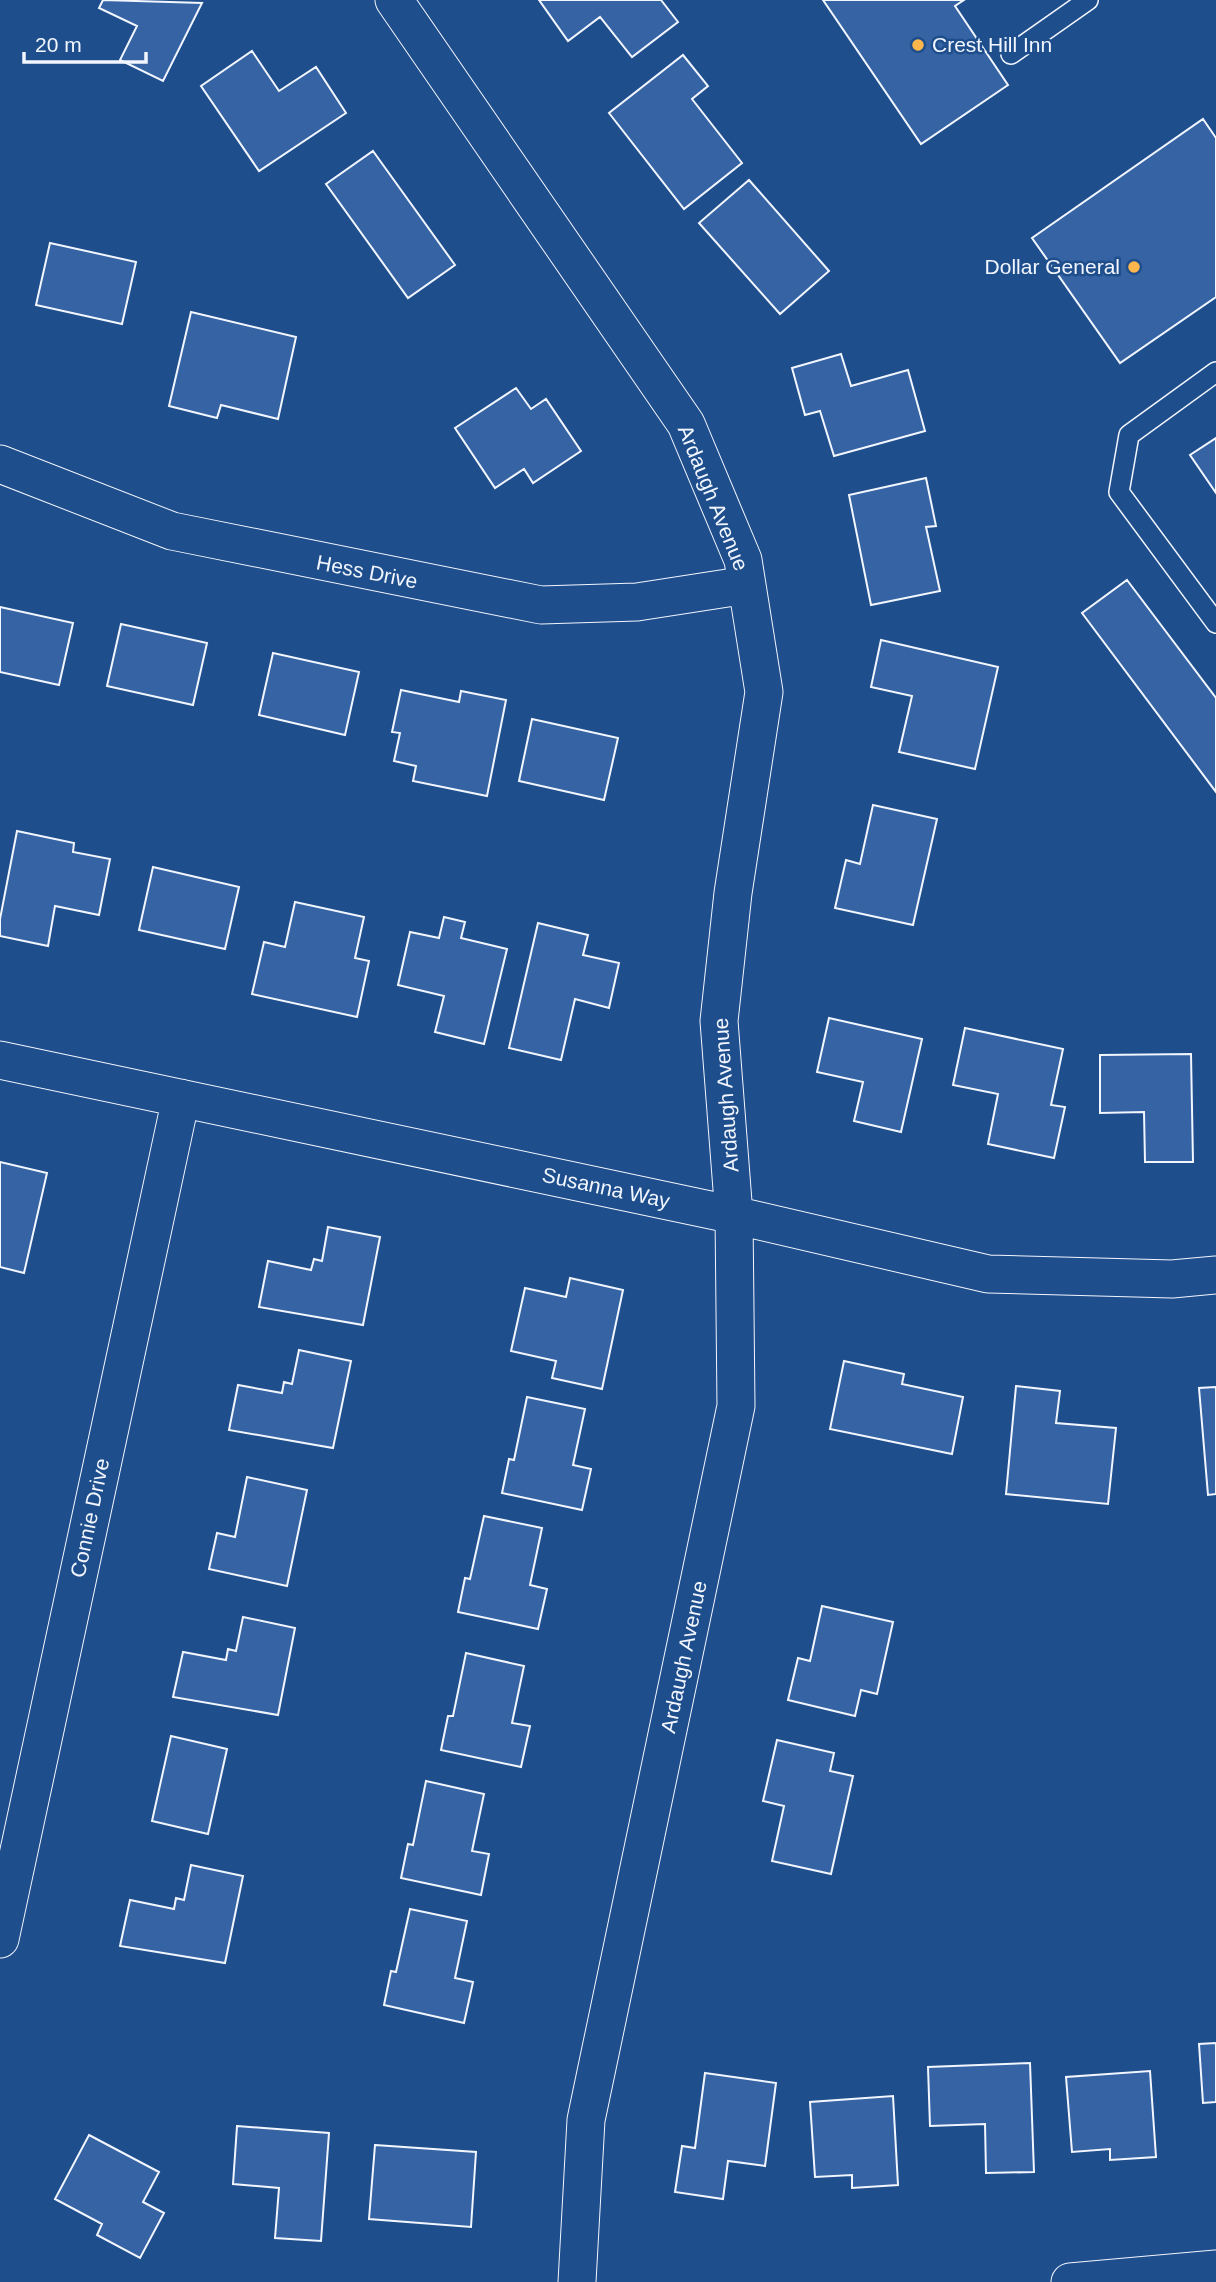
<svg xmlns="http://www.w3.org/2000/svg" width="1216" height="2282" font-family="Arial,sans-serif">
<rect width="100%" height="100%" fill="#1f4e8c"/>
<path fill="#3563a3" stroke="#f2f6ff" stroke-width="2" d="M103 0 202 3 163 81 120 60 137 26 99 8Z
M539 0H661L678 22 632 57 600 17 568 41Z
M823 0H964L955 6 1008 85 921 144Z
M252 51 279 91 316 67 346 113 259 171 201 86Z
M683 55 708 86 692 99 742 163 684 209 609 113Z
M1203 119 1216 138V297L1120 363 1032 238Z
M373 151 455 265 408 298 326 184Z
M749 180 829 271 780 314 699 223Z
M50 243 136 262 122 324 36 305Z
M191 312 296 337 278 419 221 405 217 418 169 406Z
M841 354 851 386 908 370 925 431 834 456 820 411 805 415 792 368Z
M516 388 531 409 546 399 581 451 533 483 524 469 495 488 455 428Z
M1216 438V493L1190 455Z
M926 478 936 526 926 527 940 591 871 605 849 495Z
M1127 580 1216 698V792L1082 613Z
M0 607 73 623 59 685 0 672Z
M121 624 207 643 193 705 107 686Z
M881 640 998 667 975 769 899 752 912 696 871 687Z
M273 653 359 672 345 735 259 715Z
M401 690 459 702 461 691 506 700 487 796 413 781 416 766 394 761 400 733 392 732Z
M532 719 618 738 604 800 519 781Z
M873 805 937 819 913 925 835 908 846 860 860 864Z
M17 831 74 843 73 852 110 859 99 915 55 906 48 946 0 936V919Z
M153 867 239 887 225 949 139 930Z
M295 902 364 917 355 958 369 961 357 1017 252 994 264 942 285 947Z
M444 917 465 922 461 938 507 949 484 1044 435 1032 444 996 398 985 410 932 439 938Z
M538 923 588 935 583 955 619 963 609 1008 575 999 561 1060 509 1048Z
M829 1018 922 1039 901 1132 854 1121 863 1082 817 1072Z
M965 1028 1063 1049 1051 1105 1065 1107 1054 1158 988 1144 998 1094 953 1085Z
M1191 1054 1193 1162H1145L1144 1112 1100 1113V1055Z
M0 1162 47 1173 24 1273 0 1267Z
M328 1227 380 1237 363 1325 259 1307 268 1261 311 1270 314 1259 322 1261Z
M570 1278 623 1290 602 1389 552 1378 556 1361 511 1351 525 1288 566 1297Z
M299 1350 351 1361 333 1448 229 1430 238 1385 282 1393 284 1382 292 1384Z
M844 1361 904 1374 902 1384 963 1397 952 1454 830 1429Z
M1016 1386 1060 1391 1056 1423 1116 1428 1108 1504 1006 1494Z
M1216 1387V1494L1208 1495 1199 1388Z
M527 1397 585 1409 573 1465 591 1469 582 1510 502 1493 509 1459 514 1460Z
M247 1477 307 1490 287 1586 209 1569 217 1533 235 1537Z
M484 1516 542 1528 530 1585 547 1589 538 1629 458 1612 465 1578 470 1579Z
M822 1606 893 1622 877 1694 861 1690 855 1716 788 1700 798 1658 810 1661Z
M243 1617 295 1628 278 1715 173 1697 183 1652 226 1660 228 1649 236 1651Z
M466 1653 524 1666 512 1723 530 1726 521 1767 441 1750 448 1716H453Z
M171 1736 227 1749 208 1834 152 1821Z
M777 1740 834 1753 830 1771 853 1776 831 1874 772 1861 784 1806 763 1801Z
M426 1781 484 1794 472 1851 489 1854 481 1895 401 1878 408 1844 413 1845Z
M191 1865 243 1876 225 1963 120 1946 130 1900 174 1909 176 1898 184 1900Z
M410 1909 467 1921 455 1978 473 1982 464 2023 384 2005 391 1971 396 1972Z
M1216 2043V2102L1203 2103 1199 2044Z
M1030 2063 1034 2172 986 2173 985 2124 930 2126 928 2067Z
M1150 2071 1156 2157 1110 2160V2149L1072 2152 1066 2077Z
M705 2073 776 2083 765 2166 728 2161 723 2199 675 2192 682 2146 695 2148Z
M893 2096 898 2185 852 2188V2175L815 2177 810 2102Z
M237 2126 329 2133 321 2241 275 2238 279 2188 233 2184Z
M89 2135 159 2172 143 2202 164 2213 140 2258 97 2235 102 2224 55 2199Z
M375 2145 476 2152 471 2227 369 2219Z"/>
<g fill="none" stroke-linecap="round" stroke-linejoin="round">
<defs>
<path id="service" d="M1011 54 1088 0
M1216 372 1129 435 1119 492 1216 623"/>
<path id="minor" d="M394 0 686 424 743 560 764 692 733 893 719 1021 734 1215 736 1406 586 2120 577 2282
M0 464 172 531 541 605 637 602 747 585
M0 1060 734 1215 988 1274 1172 1279 1216 1275
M0 1939 181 1098
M1070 2282 1216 2269"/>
</defs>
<use href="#service" stroke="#f2f6ff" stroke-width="22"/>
<use href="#minor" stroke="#f2f6ff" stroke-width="39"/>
<use href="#service" stroke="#1f4e8c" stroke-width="19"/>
<use href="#minor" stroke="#1f4e8c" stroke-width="37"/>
</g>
<g fill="#ffb74d" stroke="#1f4e8c" stroke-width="2.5">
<circle cx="918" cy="45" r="7"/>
<circle cx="1134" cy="267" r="7"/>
</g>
<g text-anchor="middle" stroke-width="5" stroke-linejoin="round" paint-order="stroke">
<g font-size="21" fill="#f2f6ff" stroke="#1f4e8c" text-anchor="start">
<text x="932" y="52">Crest Hill Inn</text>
<text x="1120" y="274" text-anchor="end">Dollar General</text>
</g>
<g font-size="21" fill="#f2f6ff" stroke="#1f4e8c">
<text transform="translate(713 498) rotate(68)" y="7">Ardaugh Avenue</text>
<text transform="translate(367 572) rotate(11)" y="7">Hess Drive</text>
<text transform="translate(726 1095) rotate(-94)" y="7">Ardaugh Avenue</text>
<text transform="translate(606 1188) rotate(12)" y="7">Susanna Way</text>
<text transform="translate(90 1518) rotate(-78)" y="7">Connie Drive</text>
<text transform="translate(684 1657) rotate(-78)" y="7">Ardaugh Avenue</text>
</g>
</g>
<path d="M24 52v10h122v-10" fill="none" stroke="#f2f6ff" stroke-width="3.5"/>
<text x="35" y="52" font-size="21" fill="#f2f6ff" stroke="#1f4e8c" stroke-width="5" paint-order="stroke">20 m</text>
</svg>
